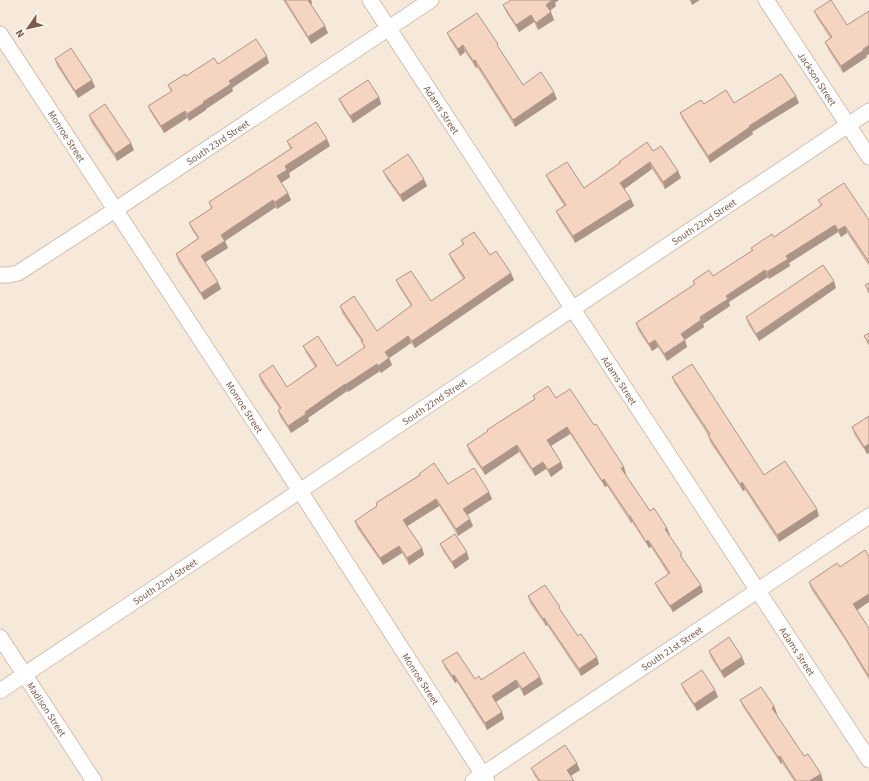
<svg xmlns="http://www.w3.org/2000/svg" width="869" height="781" font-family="'Source Sans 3',sans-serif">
<rect width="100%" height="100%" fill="#fef6eb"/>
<path fill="#f6e9d9" d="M0 0H869V781H0Z"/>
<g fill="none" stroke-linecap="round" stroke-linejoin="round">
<defs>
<g id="street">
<path id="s1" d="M370 0 869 760"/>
<path id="s2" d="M766 0 869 157"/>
<path id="s3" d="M0 34 300 491 487 781"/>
<path id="s4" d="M0 275H9L18 273 115 210 431 0"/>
<path id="s5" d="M0 637 94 781"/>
<path id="s6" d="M0 691 869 111"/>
<path id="s7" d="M473 781 869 516"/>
</g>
</defs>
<use href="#street" stroke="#d4c0b2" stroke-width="17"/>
<use href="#street" stroke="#fff" stroke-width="15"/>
</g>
<path fill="#d3b7a6" d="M283 0H311L312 3 311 4 328 33 311 44Z
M555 3 556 6 550 11 554 20 538 30 534 22 519 32 506 12 503 5Z
M814 11 866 56 867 57 843 73 828 49 825 42 830 38 817 18Z
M447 33 500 50 523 85 557 99 515 127 477 67 476 68 465 52 460 56 450 40Z
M55 59 92 80 95 87 78 98 57 66Z
M269 63 232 88 233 91 206 109V110L189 121 187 118 164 133 151 113 148 106 171 92 168 85 218 64Z
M379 97 381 104 353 123 342 106 339 99Z
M734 103H799L752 132 753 134 710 163 683 120 680 113 704 104Z
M89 115 134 150 117 161 91 122Z
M287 141 330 146 289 173 290 177 281 182 288 193 291 200 277 209 276 207 225 241 228 248 205 262 221 289 204 300 178 261 176 254 198 239 192 230 189 223 211 209 209 202 290 149Z
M653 151 678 171 681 178 665 189 652 169 624 189 634 206 575 243 559 218 556 211 564 206 549 182 546 175 584 188 620 163 619 162Z
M383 171 427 186 403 202 386 178Z
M818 200 869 220V266L847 233 841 237 838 232 789 263 790 266 769 279 768 277 729 302 730 306 703 324 704 327 685 340 687 347 667 361 658 347 652 351 638 330 636 323 694 285 693 281 713 276 752 251 751 248 774 237 821 206Z
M461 240 490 255 511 273 514 280 415 348 411 343 389 358 392 365 381 373 380 371 348 392 347 391 308 418 309 421 291 433 280 417 278 410 280 409 261 382 259 375 287 387 315 367 306 353 303 346 337 366 364 348 362 342 342 313 340 306 377 331 411 306 399 287 396 280 431 301 463 279 452 261 449 254 463 245Z
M869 283V295L865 285Z
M836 288 759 341 748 324 746 317Z
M869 333V346L867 343 864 336Z
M672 377 764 475 819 516 779 542 745 490 743 491 710 442 708 435 675 384Z
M533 396 556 398 594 425 624 467 626 474H625L650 511 667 528 670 535H669L703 592 673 612 658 590 655 583 668 574 651 547 649 548 632 522 631 523 607 486 605 487 570 434 551 446 561 462 563 468 551 477 546 469 535 476 519 452 485 475 469 452 467 445 488 431 487 430 535 399Z
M869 416 867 454 854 434 852 427Z
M419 474 492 499 467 515 473 526 458 536 439 506 407 526 422 548 424 555 409 565 402 553 383 565 357 528 355 521 377 506 376 503 419 475Z
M440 544 469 559 455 569 443 551Z
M809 582 857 610 869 628V680L844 638 811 589Z
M528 596 563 614 578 636 599 664 581 676 547 625 546 626 530 603Z
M709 651 745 664 724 678 711 658Z
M524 652 543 684 524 696 519 687 496 702 502 712 504 719 487 730 457 682 455 683 445 668 442 661 475 679 481 680Z
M681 684 715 690 718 697 697 711 684 691Z
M740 700 777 713 776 714 804 756 821 774 823 781H794L782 763 781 764 743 707Z
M531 768 580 770 571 776 574 781H538L534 775Z"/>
<path fill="#ac9587" d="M308 0H311L312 3 310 5Z
M552 0H559L555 3 556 6 548 12 546 5Z
M690 0H700L692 5Z
M551 12 554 20 538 30 536 23Z
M531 15 534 22 519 32 516 25Z
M325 26 328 33 311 44 308 37Z
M463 45 465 52 460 56 458 49Z
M869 45V54L866 56 867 57 843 73 841 66Z
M267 56 269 63 232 88 233 91 206 109V110L189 121 187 114 229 81Z
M475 60 477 67 476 68 473 61Z
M92 80 95 87 78 98 75 91Z
M554 92 557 99 515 127 513 120Z
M796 96 799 103 752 132 753 134 710 163 708 156 749 126Z
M379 97 381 104 353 123 350 116Z
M185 111 187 118 164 133 161 126Z
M327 139 330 146 289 173 290 177 280 184 277 176 285 166Z
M131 143 134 150 117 161 115 154Z
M650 162 652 169 623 190 620 183Z
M678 171 681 178 665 189 663 182Z
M424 179 427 186 403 202 400 195Z
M288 193 291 200 277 209 275 202Z
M631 199 634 206 575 243 573 236Z
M273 200 276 207 225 241 228 248 204 263 201 256 221 235Z
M835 225 838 232 789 263 790 266 769 279 767 272 786 256Z
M845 226 847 233 841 237 838 230Z
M765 270 768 277 729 302 730 306 703 324 704 327 683 341 681 334 726 296Z
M511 273 514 280 415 348 412 341Z
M834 281 836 288 759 341 756 334Z
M218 282 221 289 204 300 201 293Z
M408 336 411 343 388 359 385 352Z
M655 340 658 347 652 351 649 344Z
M685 340 687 347 667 361 664 354Z
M389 358 392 365 381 373 378 366Z
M377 364 380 371 348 392 345 385Z
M345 384 347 391 308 418 309 421 291 433 288 426 305 412Z
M567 427 570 434 549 447 547 440Z
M869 444V453L867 454 864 447Z
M517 445 519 452 485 475 482 468Z
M543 462 546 469 535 476 532 469Z
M561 462 563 468 551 477 548 470Z
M624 467 626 474 624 475 621 468Z
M604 479 607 486 605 487 602 481Z
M742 482 745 490 743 491 740 484Z
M489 492 492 499 466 516 463 509Z
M436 499 439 506 406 527 403 520Z
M817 509 819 516 779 542 777 535Z
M629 516H630L632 522 631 523Z
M470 519 473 526 458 536 456 529Z
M667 528 670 535 668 536 665 529Z
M648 540 651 547 649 548 646 542Z
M399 546 402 553 383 565 380 558Z
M422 548 424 555 409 565 407 558Z
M467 552 469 559 455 569 452 562Z
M701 585 703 592 673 612 670 606Z
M869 594V602L856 611 853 604Z
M544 618 547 625 546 626 543 619Z
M597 657 599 664 581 676 579 669Z
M742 657 745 664 724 678 721 671Z
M454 675 457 682 455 683 452 676Z
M540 677 543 684 524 696 522 689Z
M516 680 519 687 494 703 492 696Z
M715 690 718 697 697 711 694 704Z
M774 706 777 713 775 715 772 708Z
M502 712 504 719 487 730 485 723Z
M780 756 782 763 781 764 778 757Z
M577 763 580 770 569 777 567 770Z
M821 774 823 781H809Z"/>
<path fill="#f5d5c1" stroke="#ac9587" d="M285 0H308L325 26 308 37Z
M511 0H552L546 5 551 12 536 23 531 15 516 25 503 5Z
M831 0 847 25 869 11V45L863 49 864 50 841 66 825 42 832 37 814 11Z
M477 13 498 44 497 45 523 85 541 72 554 92 513 120 475 60 473 61 463 45 458 49 447 33Z
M256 39 267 56 229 81 231 84 203 102 204 103 187 114 185 111 161 126 148 106 172 91 168 85 185 74 186 76 214 58 218 64Z
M71 48 92 80 75 91 55 59Z
M781 74 796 96 749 126 750 127 708 156 680 113 701 100 704 104 726 90 734 103Z
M368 80 379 97 350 116 339 99Z
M105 104 131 143 115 154 89 115Z
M316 122 327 139 285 166 287 170 277 176 288 193 275 202 273 200 221 235 225 241 201 256 218 282 201 293 176 254 199 238 189 223 212 208 209 202 292 148 287 141Z
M647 142 653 151 661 146 678 171 663 182 650 162 620 183 631 199 573 236 556 211 566 205 546 175 567 162 584 188 620 163 619 162Z
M408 154 424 179 400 195 383 171Z
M844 183 869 220V262L845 226 838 230 835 225 786 256 788 259 767 272 765 270 726 296 728 299 700 317 701 320 681 334 685 340 664 354 655 340 649 344 636 323 695 284 693 281 709 270 713 276 753 250 751 248 772 234 774 237 822 205 818 200Z
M474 232 490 255 496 251 511 273 412 341 408 336 385 352 389 358 378 366 377 364 345 385V384L305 412 306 414 288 426 278 410 281 408 259 375 273 365 287 387 317 366 303 346 318 336 337 366 365 347 361 341H363L340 306 354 296 377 331 412 305 396 280 411 271 431 301 465 278 449 254 464 244 461 240Z
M823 265 834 281 756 334 746 317Z
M869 283V292L865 285Z
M869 333V343L864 336Z
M692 364 764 475 785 461 817 509 777 535 742 482 740 484 721 455 708 435 710 434 672 377Z
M548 386 556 398 570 389 594 425 596 424 624 467 621 468 650 511 654 508 667 528 665 529 682 554 680 555 701 585 670 606 655 583 670 573 648 540 646 542 630 516H629L604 479 602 481 567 427 547 440 561 462 548 470 543 462 532 469 517 445 482 468 467 445 488 431 487 430 535 399 533 396Z
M869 416V444L864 447 852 427Z
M434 463 448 484 474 468 489 492 463 509 470 519 456 529 436 499 403 520 422 548 407 558 399 546 380 558 355 521 377 506 376 503 420 475 419 474Z
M455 534 467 552 452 562 440 544Z
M865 550 869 556V594L853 604 869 628V675H868L841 631 809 582 837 563 840 567Z
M545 585 560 607 559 608 578 636 581 634 597 657 579 669 544 618 543 619 528 596Z
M729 637 742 657 721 671 709 651Z
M457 652 475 679 479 676 481 680 524 652 540 677 522 689 516 680 492 696 502 712 485 723 454 675 452 676 442 661Z
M702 670 715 690 694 704 681 684Z
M761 687 774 706 772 708 804 756 808 754 821 774 809 781H796L780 756 778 757 740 700Z
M565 745 577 763 567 770 574 781H540L531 768Z"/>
<g text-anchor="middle" stroke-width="3" stroke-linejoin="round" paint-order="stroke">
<g font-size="10" fill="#7c5c4b" stroke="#fffaf3">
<text dy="4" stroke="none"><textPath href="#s2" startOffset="94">Jackson Street</textPath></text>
<text dy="4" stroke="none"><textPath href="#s1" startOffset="131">Adams Street</textPath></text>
<text dy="4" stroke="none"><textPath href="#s3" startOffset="122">Monroe Street</textPath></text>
<text dy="4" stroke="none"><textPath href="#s4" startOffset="257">South 23rd Street</textPath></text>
<text dy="4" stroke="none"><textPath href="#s6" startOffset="846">South 22nd Street</textPath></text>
<text dy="4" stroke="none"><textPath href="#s1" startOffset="455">Adams Street</textPath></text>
<text dy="4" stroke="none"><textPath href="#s6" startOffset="522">South 22nd Street</textPath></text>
<text dy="4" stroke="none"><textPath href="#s3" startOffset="446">Monroe Street</textPath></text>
<text dy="4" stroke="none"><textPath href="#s6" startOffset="198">South 22nd Street</textPath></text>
<text dy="4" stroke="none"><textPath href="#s7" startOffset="239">South 21st Street</textPath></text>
<text dy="4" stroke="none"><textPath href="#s1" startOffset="779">Adams Street</textPath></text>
<text dy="4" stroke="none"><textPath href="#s3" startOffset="770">Monroe Street</textPath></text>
<text dy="4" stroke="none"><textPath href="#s5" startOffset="86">Madison Street</textPath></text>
</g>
</g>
<g transform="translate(28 28) rotate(236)" stroke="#fffaf3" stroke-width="3" paint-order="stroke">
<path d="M0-3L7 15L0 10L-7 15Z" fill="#7c5c4b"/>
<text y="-6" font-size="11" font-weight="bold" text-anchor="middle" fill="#7c5c4b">N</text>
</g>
</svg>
